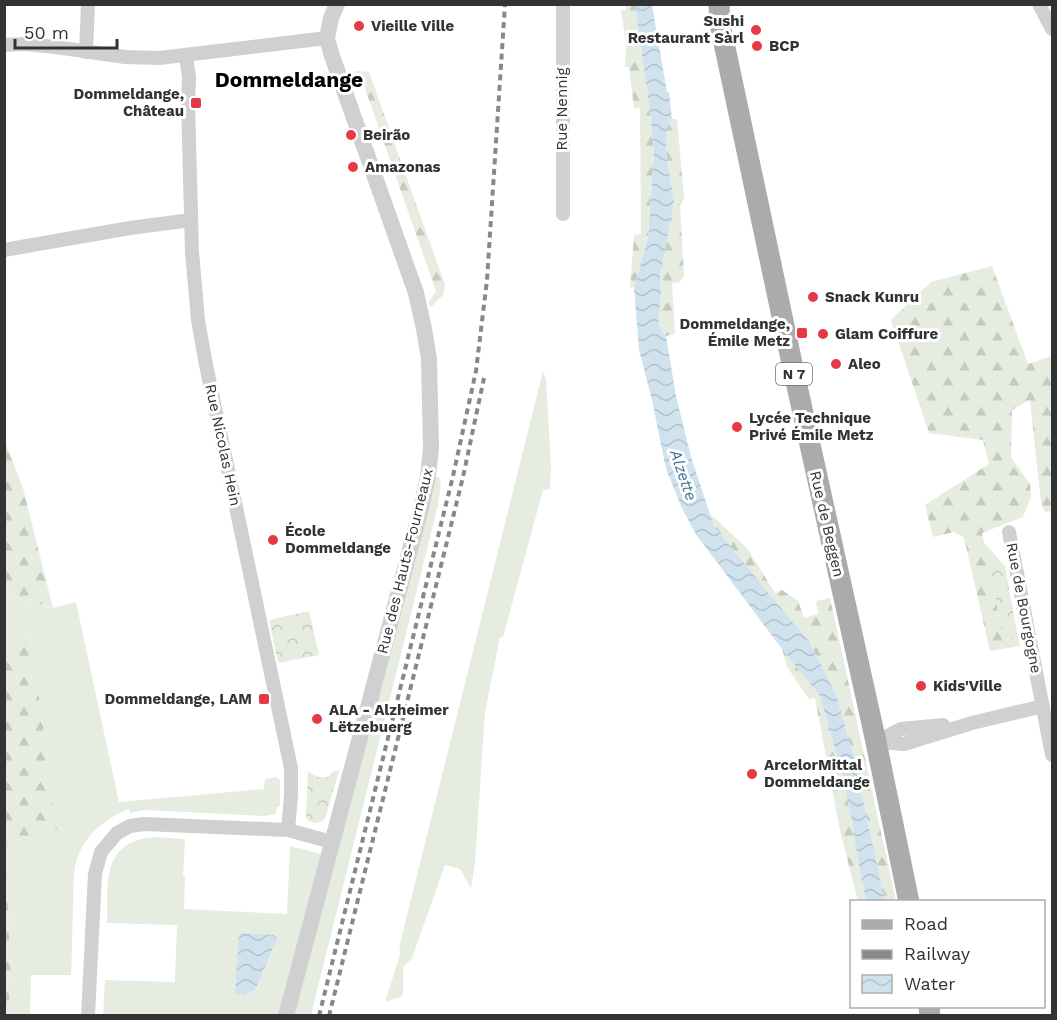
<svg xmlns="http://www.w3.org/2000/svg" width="1057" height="1020" font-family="'Work Sans',sans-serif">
<defs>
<pattern id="forest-firs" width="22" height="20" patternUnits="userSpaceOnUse" patternTransform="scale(1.5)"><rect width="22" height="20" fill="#e6ecdf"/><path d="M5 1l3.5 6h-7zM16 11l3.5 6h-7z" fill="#c6cbc0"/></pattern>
<pattern id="park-crowns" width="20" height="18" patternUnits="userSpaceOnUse" patternTransform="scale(1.5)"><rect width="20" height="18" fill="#e6ecdf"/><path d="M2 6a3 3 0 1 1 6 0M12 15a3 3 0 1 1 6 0" fill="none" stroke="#c6cbc0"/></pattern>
<pattern id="water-waves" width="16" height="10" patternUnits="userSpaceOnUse" patternTransform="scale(1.5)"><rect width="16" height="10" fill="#cfe2ee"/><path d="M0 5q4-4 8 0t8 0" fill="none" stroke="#b2c2cd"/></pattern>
</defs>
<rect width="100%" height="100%" fill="#fff"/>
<path fill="#e6ecdf" d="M543 371 546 379 551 468 550 489 543 490 503 637H500L485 712 475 863 471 888 460 869 445 865 412 958 403 967V996L385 1002 401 951 399 950 403 931Z
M428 476 439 477 441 483 438 505 311 1015 103 1016 105 980 175 982 177 925 107 923C108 887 101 846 146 838 158 836 173 839 185 839L183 875 185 876 184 909 287 914 290 846 328 856Z
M4 594 53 608 76 602 119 802 264 789 265 779 276 777 280 780V806L277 807 275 814 265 816 144 810 130 813 129 809C106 818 85 834 77 859 72 874 74 894 73 910 72 932 72 953 71 975H31L30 1015H8L11 974 5 844 57 830 31 637 5 645Z"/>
<path fill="url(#forest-firs)" d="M626 5H635L649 104 654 152 648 239 634 287 630 288 634 235 641 234 640 108H634L629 67H625L626 43 621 10H626Z
M355 71 369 72 445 285 443 295 431 307 429 302 436 291 362 80 356 76Z
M672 119H677L684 197 680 205 684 276 680 282 672 283 675 334 666 336 658 324 661 293 660 277 674 202 666 152 667 128Z
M992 266 1028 364 1052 356V511L1045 512 1041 502 1030 400 1012 410 1011 457 1030 484 1031 497 1023 517 982 533 1004 640 1018 638 1020 646 990 651 964 538 954 532 933 537 925 505 989 464 983 440 929 433 891 320 931 282Z
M5 441 23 488 53 608 5 594Z
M710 514 747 548 775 593 782 590 798 601 804 618 818 614 816 601 830 598 896 901H885L853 754 836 694 809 641 771 596 714 526Z
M31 637 57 830 5 844 11 974 8 1015H5V645Z
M782 649 820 696 840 766 853 825 855 844 866 901H858L840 831 815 698 809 699 787 667Z"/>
<path fill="url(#park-crowns)" d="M984 543 1005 566 1018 638 1004 640Z
M309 611 319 655 278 663 269 620Z
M308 771C316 777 327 782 333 771H339L325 819C319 824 315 823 308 821L306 817Z"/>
<path fill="url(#water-waves)" d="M635 5H652L667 92H669L672 119 667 128 666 152 674 202 660 277 661 293 658 324 666 336 676 396 691 457 714 526 771 596 809 641 836 694 853 754 885 901H866L855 844 853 825 840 766 820 696 782 649 695 533 681 506 666 469 652 400 639 350 634 287 648 239 654 152 649 104Z
M239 933 273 935 277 938 256 988C250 994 244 996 235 994Z"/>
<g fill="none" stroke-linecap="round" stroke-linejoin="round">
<path stroke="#d0d0d0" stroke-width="14" d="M1039 4 1052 29
M4 45 25 44 56 47 125 57 159 58 327 38
M86 52 88 4
M186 56 189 77 188 102 192 252 198 320 206 365 291 768V795L288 830
M563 214V4
M4 250 130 228 191 220
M1009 532 1052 755
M878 741 901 729 943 725
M876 742 904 744 972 723 1043 706
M88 1016 95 874 101 852 117 833 130 826 144 824 288 830 332 842"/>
<path stroke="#d0d0d0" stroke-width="16" d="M286 1016 421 508 428 476 431 448 429 359 424 329 416 293 331 53 327 38 331 18 337 4"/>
<path stroke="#ababab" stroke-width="21" d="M719 4 720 24 793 368 876 742 909 902
M929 1006 930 1016"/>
<path stroke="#888" stroke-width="4" stroke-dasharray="6 4.5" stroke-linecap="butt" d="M319 1016 453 476 476 371 487 280 505 4
M329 1016 463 477 484 378"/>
</g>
<g fill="#e63946" stroke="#fff" stroke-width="2">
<circle cx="359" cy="26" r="6"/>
<circle cx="756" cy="30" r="6"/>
<circle cx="757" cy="46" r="6"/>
<rect x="190" y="97" width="12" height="12" rx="3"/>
<circle cx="351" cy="135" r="6"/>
<circle cx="353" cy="167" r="6"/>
<circle cx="813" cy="297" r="6"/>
<rect x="796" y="327" width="12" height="12" rx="3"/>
<circle cx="823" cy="334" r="6"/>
<circle cx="836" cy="364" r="6"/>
<circle cx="737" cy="427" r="6"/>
<circle cx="273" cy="540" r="6"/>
<circle cx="921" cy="686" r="6"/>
<rect x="258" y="693" width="12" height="12" rx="3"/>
<circle cx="317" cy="719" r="6"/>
<circle cx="752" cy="774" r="6"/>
</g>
<g text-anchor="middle" stroke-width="6" stroke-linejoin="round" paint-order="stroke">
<rect fill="#fff" stroke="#707070" stroke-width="1.5" x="776" y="363" width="36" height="22" rx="4.5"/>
<g font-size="14" font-weight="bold" fill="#333">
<text x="794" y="379">N 7</text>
</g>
<g font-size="15" font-weight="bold" fill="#333" stroke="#fff" text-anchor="start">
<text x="744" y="26" text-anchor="end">Sushi<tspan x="744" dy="17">Restaurant Sàrl</tspan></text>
<text x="371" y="31">Vieille Ville</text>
<text x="769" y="51">BCP</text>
<text x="184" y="99" text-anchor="end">Dommeldange,<tspan x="184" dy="17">Château</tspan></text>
<text x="363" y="140">Beirão</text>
<text x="365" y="172">Amazonas</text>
<text x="825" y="302">Snack Kunru</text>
<text x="790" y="329" text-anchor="end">Dommeldange,<tspan x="790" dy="17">Émile Metz</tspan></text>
<text x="835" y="339">Glam Coiffure</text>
<text x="848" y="369">Aleo</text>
<text x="749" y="423">Lycée Technique<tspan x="749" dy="17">Privé Émile Metz</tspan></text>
<text x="285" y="536">École<tspan x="285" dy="17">Dommeldange</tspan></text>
<text x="933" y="691">Kids'Ville</text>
<text x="252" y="704" text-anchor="end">Dommeldange, LAM</text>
<text x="329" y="715">ALA - Alzheimer<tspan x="329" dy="17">Lëtzebuerg</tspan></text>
<text x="764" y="770">ArcelorMittal<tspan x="764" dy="17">Dommeldange</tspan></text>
</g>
<g font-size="15" fill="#333" stroke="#fff">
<text transform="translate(562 109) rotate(-90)" y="5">Rue Nennig</text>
<text transform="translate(223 445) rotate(78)" y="5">Rue Nicolas Hein</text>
<text transform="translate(827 524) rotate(77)" y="5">Rue de Beggen</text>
<text transform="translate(405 561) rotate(-76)" y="5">Rue des Hauts-Fourneaux</text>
<text transform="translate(1024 608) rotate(79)" y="5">Rue de Bourgogne</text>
</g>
<g font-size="16" font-style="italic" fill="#3f7597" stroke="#fff">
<text transform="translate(684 475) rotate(71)" y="6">Alzette</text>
</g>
<g font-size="21" font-weight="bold" fill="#000" stroke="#fff">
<text x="289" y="87">Dommeldange</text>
</g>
</g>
<rect width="1057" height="1020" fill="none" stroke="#333333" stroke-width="12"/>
<rect x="850" y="900" width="195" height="108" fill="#ffffff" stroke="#adadad" stroke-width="1.5"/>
<rect x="862" y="920" width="30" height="9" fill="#ababab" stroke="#adadad" stroke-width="1.5"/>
<text x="904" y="930" font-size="18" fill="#333333">Road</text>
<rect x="862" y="950" width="30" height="9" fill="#888888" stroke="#adadad" stroke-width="1.5"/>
<text x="904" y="960" font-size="18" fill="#333333">Railway</text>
<rect x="862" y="975" width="30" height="18" fill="url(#water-waves)" stroke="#adadad" stroke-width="1.5"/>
<text x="904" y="990" font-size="18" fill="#333333">Water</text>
<path d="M15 39v9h102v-9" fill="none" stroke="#333333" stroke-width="3"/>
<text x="24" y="39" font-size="18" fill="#333333" stroke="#ffffff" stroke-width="4.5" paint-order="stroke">50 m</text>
</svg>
